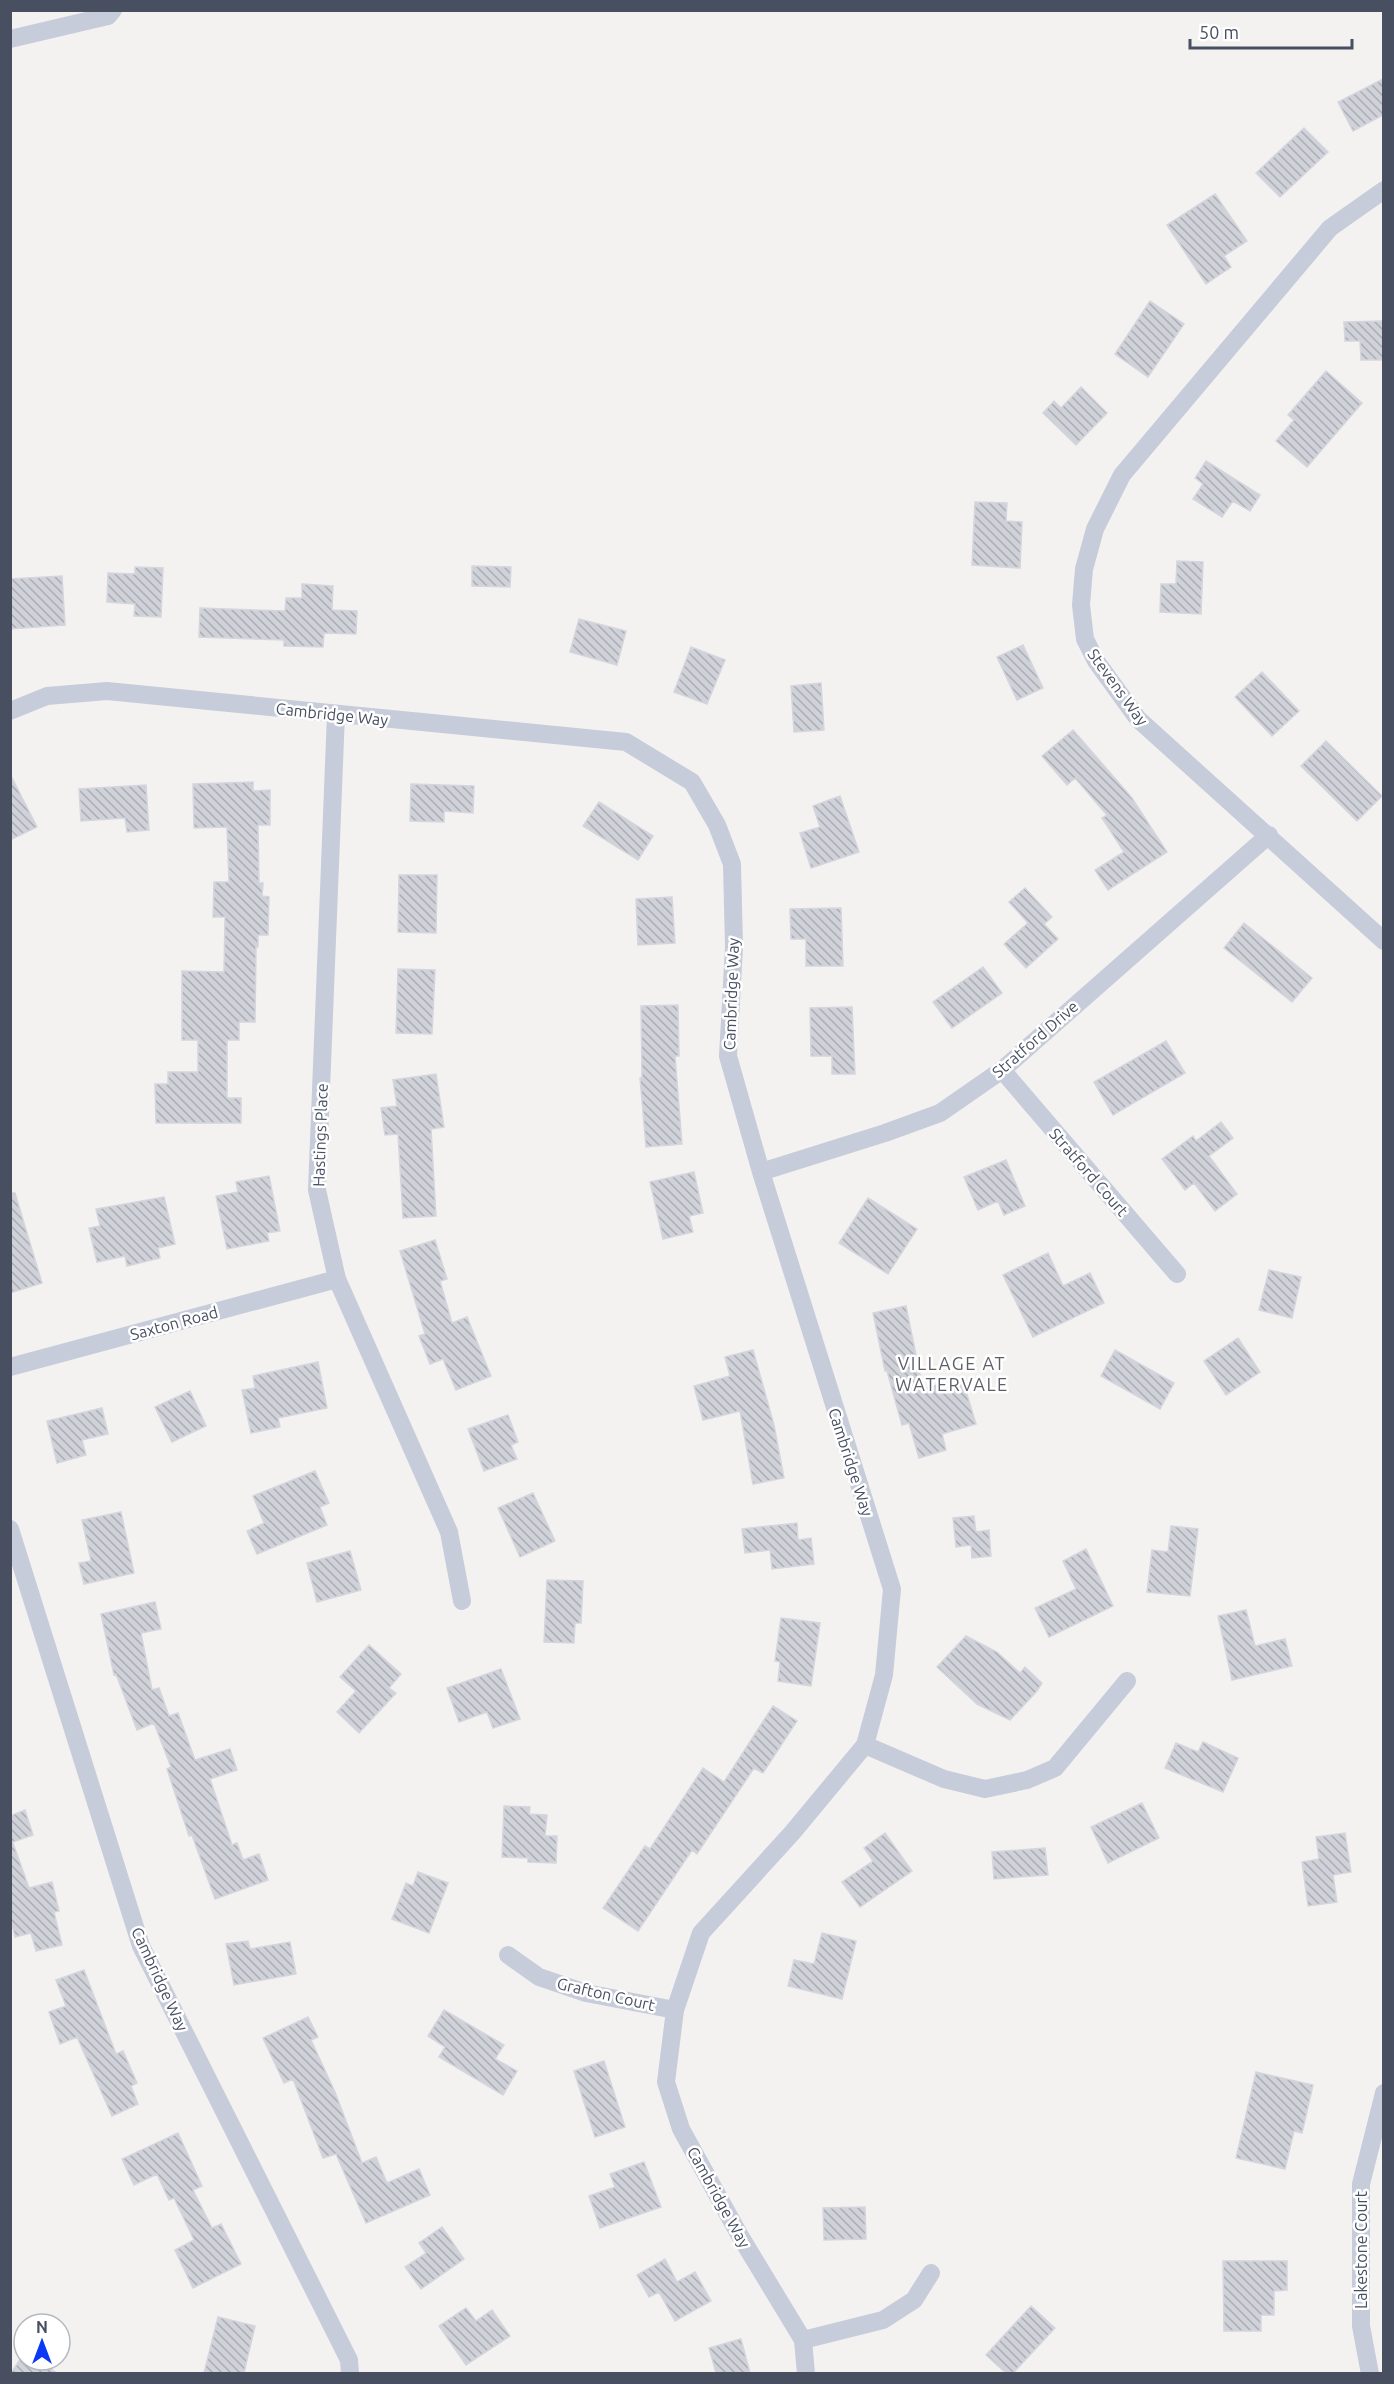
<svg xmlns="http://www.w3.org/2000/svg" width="1394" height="2384" font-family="Ubuntu,sans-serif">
<defs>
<pattern id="building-back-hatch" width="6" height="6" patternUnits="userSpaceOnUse" patternTransform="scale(1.5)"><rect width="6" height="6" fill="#d0d2d9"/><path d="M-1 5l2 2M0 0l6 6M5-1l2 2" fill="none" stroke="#abadb3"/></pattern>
</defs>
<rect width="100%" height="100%" fill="#f4f2f1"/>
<path fill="url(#building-back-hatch)" stroke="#d5d5dd" stroke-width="1.5" d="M1383 79V115L1353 131 1338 102Z
M1304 128 1328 152 1280 197 1256 173Z
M1215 194 1247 241 1224 256 1231 267 1206 284 1167 225Z
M1150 301 1184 324 1148 377 1115 354Z
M1383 321V360H1361L1360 341H1345L1344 322Z
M1326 371 1362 403 1307 467 1276 441 1294 420 1288 415Z
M1081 387 1107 413 1076 445 1043 413 1054 401 1061 408Z
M1206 461 1260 495 1250 511 1233 501 1222 517 1193 499 1203 484 1195 478Z
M975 502 1007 503 1006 521 1022 522 1020 568 972 565Z
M1177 561 1203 562 1201 614 1160 612 1161 584H1176Z
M472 566 511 567 510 587 472 586Z
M135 567 163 568 161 617 134 616 135 604 107 602 108 573 135 574Z
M62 576 65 625 10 629V579Z
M302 584 333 586 332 610 357 611 356 634 324 633 323 647 284 646V640L199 637 200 608 285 611 286 598H302Z
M579 619 626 631 617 665 570 652Z
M1023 645 1043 688 1017 700 997 657Z
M691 647 725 660 707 704 674 692Z
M1262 672 1299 711 1272 736 1235 697Z
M821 683 824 730 794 732 791 686Z
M1073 730 1132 798 1167 852 1108 890 1095 870 1124 852 1102 818 1107 815 1075 778 1067 785 1042 756Z
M1326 741 1382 796 1357 821 1301 766Z
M10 774 37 827 10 840Z
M253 782V791L270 790V825H258L259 883H263L262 896 269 897 268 935H258V947H256L255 1022H239V1040H227V1098H241V1123H156L155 1084H168V1072H198V1040H182V971L224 972 225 917H213L214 882H229L227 827 194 828 193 784Z
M411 784 474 786 473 813 444 811V822L410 821Z
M146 785 149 830 127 832 125 818 81 821 79 789Z
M840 796 859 852 811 868 800 833 820 827 813 806Z
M599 802 653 836 638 860 583 826Z
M399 875H437L436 933 398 932Z
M1025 888 1052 917 1044 924 1058 939 1026 968 1004 944 1028 923 1009 902Z
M672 897 675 943 638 945 636 899Z
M841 908 843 966H806V939H791L790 909Z
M1244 923 1312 978 1292 1002 1224 948Z
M983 967 1002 993 952 1028 933 1002Z
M398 969 435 970 432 1034 396 1033Z
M678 1005 679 1056H675L682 1144 646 1147 640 1078H642L641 1006Z
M852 1007 855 1074H832V1056H811L810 1008Z
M1166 1041 1185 1073 1113 1115 1094 1082Z
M436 1074 444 1127 431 1129 436 1216 403 1218 398 1134 385 1135 381 1108 397 1106 393 1080Z
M1221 1122 1233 1138 1209 1156 1237 1194 1215 1211 1194 1183 1185 1190 1162 1159 1193 1136 1196 1141Z
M1006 1160 1025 1206 1004 1215 998 1201 978 1210 964 1177Z
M694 1172 703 1213 689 1216 693 1232 663 1239 650 1182Z
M269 1176 280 1231 267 1233 269 1241 227 1249 216 1196 238 1192 236 1182Z
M10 1193H15L42 1283 10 1293Z
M164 1197 175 1244 158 1248 160 1258 127 1266 125 1256 97 1262 89 1228 100 1226 96 1209Z
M868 1198 917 1229 888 1274 839 1243Z
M435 1240 447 1279 440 1281 452 1323 467 1317 491 1376 456 1390 443 1359 430 1364 419 1336 425 1334 400 1251Z
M1048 1253 1063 1286 1090 1273 1104 1303 1033 1337 1003 1275Z
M1269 1270 1301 1277 1292 1318 1259 1310Z
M906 1306 923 1389 962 1378 976 1424 942 1434 946 1450 919 1458 909 1423 902 1425 887 1371H885L873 1313Z
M1238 1338 1260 1372 1226 1395 1204 1361Z
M753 1350 774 1425 784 1478 753 1484 740 1411 703 1420 694 1386 730 1376 725 1357Z
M1115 1350 1174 1383 1160 1409 1101 1376Z
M318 1362 327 1408 278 1418 280 1427 251 1433 242 1390 255 1388 253 1376Z
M190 1391 206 1426 172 1442 155 1407Z
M102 1408 108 1434 82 1440 86 1455 57 1463 47 1421Z
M508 1415 518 1442 511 1445 517 1459 484 1471 468 1429Z
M315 1471 329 1503 320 1507 327 1525 257 1554 247 1531 264 1523 253 1496Z
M533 1493 555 1541 520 1557 498 1508Z
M121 1512 134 1573 84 1584 79 1563 91 1561 82 1520Z
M974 1516 976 1532 989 1530 991 1556 972 1558 971 1545 956 1547 953 1518Z
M797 1523 798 1540 811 1538 814 1564 772 1569 770 1550 745 1553 742 1529Z
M1171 1526 1198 1529 1190 1596 1147 1592 1152 1550 1168 1552Z
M1086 1549 1113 1606 1049 1637 1035 1608 1076 1589 1063 1561Z
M350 1551 361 1590 317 1602 307 1563Z
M547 1580 583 1581 581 1623H575L574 1643 544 1642Z
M155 1602 161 1629 141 1633 152 1690 159 1688 169 1716 178 1713 195 1760 230 1749 237 1770 210 1779 232 1845 237 1843 243 1860 259 1854 268 1880 215 1899 192 1835 189 1836 167 1769 171 1767 154 1723 137 1730 116 1674 114 1675 101 1614Z
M1246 1610 1255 1646 1285 1639 1292 1666 1232 1680 1218 1616Z
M781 1618 820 1623 811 1686 778 1681 780 1662 775 1661Z
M966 1636 997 1652 1020 1673 1025 1667 1042 1683 1037 1691 1010 1720 977 1704 937 1667Z
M369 1645 401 1674 389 1688 396 1693 359 1733 337 1712 356 1691 340 1677Z
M501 1669 520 1719 493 1728 487 1712 459 1722 447 1688Z
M773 1706 797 1721 763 1773 754 1768 697 1854 692 1850 638 1931 603 1908 645 1846 650 1849 703 1768 724 1782Z
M1203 1742 1238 1758 1223 1792 1165 1768 1176 1743 1198 1752Z
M1142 1803 1159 1838 1108 1863 1091 1827Z
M504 1806 530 1807 529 1814 547 1815 545 1836H557L556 1863 528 1862V1858L502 1857Z
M25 1810 33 1835 10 1843V1816Z
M885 1833 912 1871 860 1907 842 1882 873 1861 864 1848Z
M1345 1833 1351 1872 1333 1875 1337 1902 1308 1906 1302 1862 1319 1859 1316 1837Z
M10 1843H13L29 1888 52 1882 59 1911 54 1912 62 1945 36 1951 31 1933 15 1937 10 1917Z
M1045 1848 1048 1875 994 1879 992 1852Z
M418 1872 448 1883 429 1933 392 1919 406 1883 413 1886Z
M822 1933 856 1941 842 1999 788 1986 794 1960 814 1964Z
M248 1941 250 1949 290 1942 296 1974 234 1985 226 1944Z
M84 1970 116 2054 123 2051 137 2083 131 2086 138 2104 112 2116 77 2037 60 2044 49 2012 66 2006 56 1980Z
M444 2010 504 2045 495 2059 517 2071 503 2095 439 2057 445 2047 428 2036Z
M308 2017 318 2037 311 2040 335 2092 362 2163 376 2157 387 2183 419 2169 430 2195 366 2223 336 2154 323 2158 293 2079 284 2083 263 2038Z
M604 2061 625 2127 595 2137 574 2071Z
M1256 2072 1313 2085 1302 2133 1294 2131 1285 2169 1236 2158Z
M178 2133 202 2186 193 2190 212 2228 221 2224 241 2264 193 2288 175 2250 194 2240 174 2198 169 2200 157 2174 134 2185 122 2159Z
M644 2162 661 2207 600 2228 589 2196 615 2187 610 2174Z
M865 2207 866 2239 824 2240 823 2208Z
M442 2227 464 2259 421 2289 405 2267 426 2253 419 2243Z
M665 2259 677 2282 695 2272 711 2301 675 2321 659 2292 649 2297 637 2275Z
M1223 2261H1287V2290L1274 2291V2315H1261V2331H1224Z
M1031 2306 1055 2328 1013 2373H1006L986 2355Z
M466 2308 476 2321 492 2310 510 2336 466 2365 439 2326Z
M218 2317 255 2326 244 2373H204Z
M741 2339 750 2373H716L709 2348Z
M24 2353V2360H36L57 2373H11Z"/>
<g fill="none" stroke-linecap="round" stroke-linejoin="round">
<path stroke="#c7ccda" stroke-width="18" d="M10 39 108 16 113 10
M1384 190 1330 228 1122 475 1095 529 1084 569 1081 605 1085 639 1096 661 1138 719 1384 941
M10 711 47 696 107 691 626 742 692 782 717 825 732 864 734 947 728 1056 761 1172 892 1589 884 1675 865 1745 792 1833 701 1933 675 2010 666 2082 681 2129 740 2236 803 2340 806 2374
M336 714 317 1190 337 1279 449 1532 462 1601
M1002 1070 1177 1274
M761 1172 885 1133 940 1113 1002 1070 1269 835
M10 1367 337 1279
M10 1529 141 1946 349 2360 350 2374
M865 1745 944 1779 985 1789 1027 1780 1055 1768 1127 1681
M508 1955 539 1977 586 1993 675 2010
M803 2340 883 2320 914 2300 931 2273
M1370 2374 1361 2326V2184L1384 2093"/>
</g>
<g text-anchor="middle" stroke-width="5" stroke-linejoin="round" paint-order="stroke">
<g font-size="16" fill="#474f61" stroke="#fff">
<text transform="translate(1118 687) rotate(54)" y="6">Stevens Way</text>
<text transform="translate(332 714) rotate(6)" y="6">Cambridge Way</text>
<text transform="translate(731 994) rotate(-88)" y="6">Cambridge Way</text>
<text transform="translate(1035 1039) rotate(-41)" y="6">Stratford Drive</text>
<text transform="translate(320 1135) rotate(-88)" y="6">Hastings Place</text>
<text transform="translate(1089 1172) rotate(49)" y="6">Stratford Court</text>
<text transform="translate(174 1323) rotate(-15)" y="6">Saxton Road</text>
<text transform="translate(851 1462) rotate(72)" y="6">Cambridge Way</text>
<text transform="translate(160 1979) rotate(65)" y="6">Cambridge Way</text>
<text transform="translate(606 1994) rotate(13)" y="6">Grafton Court</text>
<text transform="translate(719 2197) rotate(61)" y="6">Cambridge Way</text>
<text transform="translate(1361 2250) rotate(-90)" y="6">Lakestone Court</text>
</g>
<g font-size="18" letter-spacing="1.5" fill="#5d5f67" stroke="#fff">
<text x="952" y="1370">VILLAGE AT<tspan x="952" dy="21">WATERVALE</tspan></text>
</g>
</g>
<rect width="1394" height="2384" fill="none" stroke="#474f61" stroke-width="24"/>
<g transform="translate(42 2342)"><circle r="28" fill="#ffffff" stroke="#b5b9c0" stroke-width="1.5"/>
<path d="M0-4.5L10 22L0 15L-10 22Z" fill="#0a38f5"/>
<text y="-9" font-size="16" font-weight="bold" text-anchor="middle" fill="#474f61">N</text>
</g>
<path d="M1190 39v9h162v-9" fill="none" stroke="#474f61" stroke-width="3"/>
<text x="1199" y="39" font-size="18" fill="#474f61" stroke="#ffffff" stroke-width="4.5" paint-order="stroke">50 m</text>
</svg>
